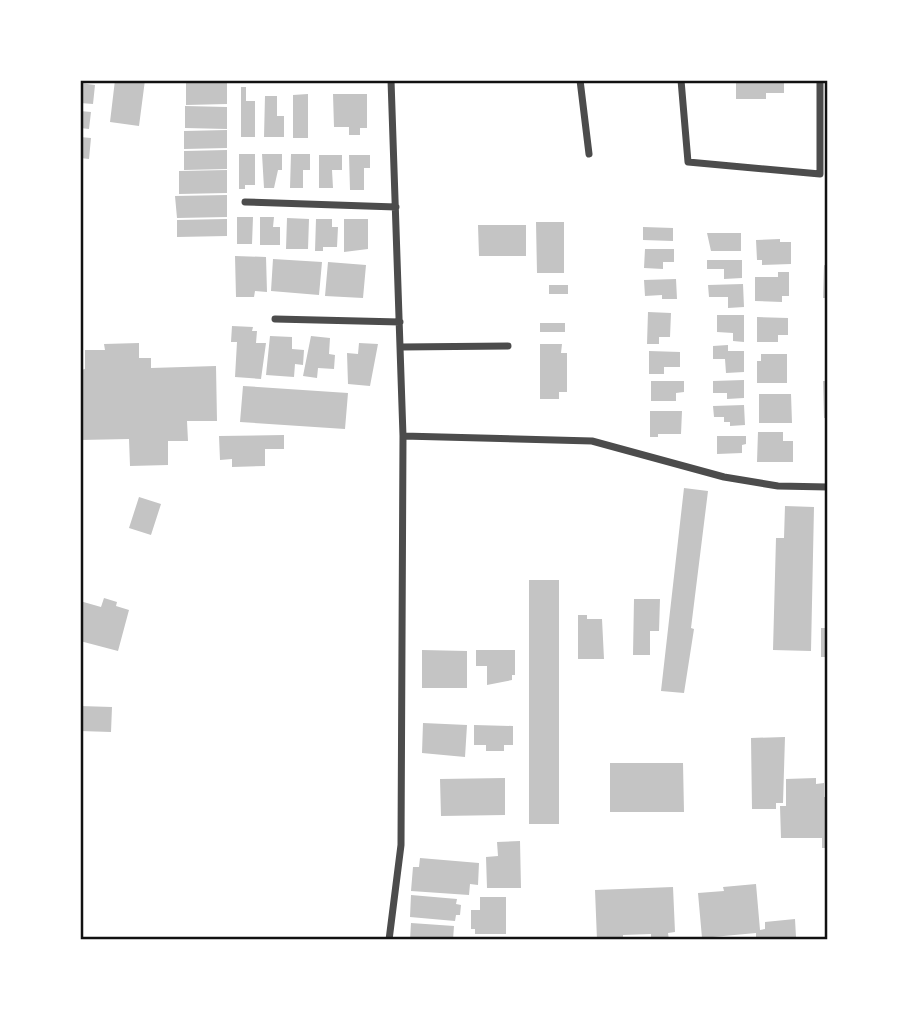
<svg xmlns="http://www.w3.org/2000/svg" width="908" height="1020" font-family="Ubuntu,sans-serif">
<rect width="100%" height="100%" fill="#fff"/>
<path fill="#c4c4c4" d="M115 80H145L139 126 110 122Z
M736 80H784V93H766V99H736Z
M186 82H227V104L186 105Z
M80 83 95 85 93 104 80 103Z
M241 87H246V101H255V137H241Z
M308 94V138H293V95Z
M333 94H367V128H360V135H349V127H334Z
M265 96H277V116H284V137H264Z
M185 106 227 107V129L185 128Z
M80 111 91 112 89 129 80 128Z
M227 130V148L184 149V131Z
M80 137 91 138 89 159 80 158Z
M227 150V169L184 170V151Z
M239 154H255V185H245V189H239Z
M262 154H282V170H278L274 188H264Z
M291 154H310V170H303V188H290Z
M319 155H342V170H332L333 188H319Z
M349 155H370V168H364V190H350Z
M227 170V193L179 194V171Z
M227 195V217L177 218 175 196Z
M237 217H253L252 244H237Z
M260 217H274L273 227H280V245H260Z
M287 218 309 219 308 249H286Z
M227 219V236L177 237V220Z
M316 219H332V227H338L337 247H323V251H315Z
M344 219H368V249L344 252Z
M536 222H564V273H537Z
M478 225H526V256H479Z
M643 227 673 228V241L643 240Z
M707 233H741V251H711Z
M780 239V242H791V264L762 265V260H757L756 240Z
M645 249H674V262H663V269L644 268Z
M235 256 266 257 267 292 255 291 254 297H236Z
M273 259 322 262 319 295 271 291Z
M707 260H742V278L724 279V269H707Z
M328 262 366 265 363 298 325 296Z
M824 265 828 266V298H823Z
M778 272H789V296H782V302L755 301V277H778Z
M676 279 677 299H662V295L645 296 644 280Z
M743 284 744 307 728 308V297H709L708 285Z
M549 285H568V294H549Z
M648 312 671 313 670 337H659V344H647Z
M717 315H744V342L733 341V333L717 332Z
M757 317 788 318V335H778V342H757Z
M540 323H565V332H540Z
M232 326 253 327 252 331H257L256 343H266L261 379 235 377 237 342H231Z
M270 336 292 337V349L304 350 303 365 295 364 294 377 266 375Z
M311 336 330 338 329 354 335 355 334 369 318 368 317 378 303 376Z
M139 343V358H151V368L216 366 217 421H187L188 441H168V465L130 466 129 439 80 440V370L85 369V350H105L104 344Z
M359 343 378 344 370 386 348 384 347 353 358 354Z
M540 344H562L561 353H567V392H559V399H540Z
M728 345V351H744V372L726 373 725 359H713V346Z
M649 351 680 352V367H664V374H649Z
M761 354H787V383H757V361H761Z
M744 380V398L727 399V393H713V381Z
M651 381H684V392L676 393V401H651Z
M823 381H828V418H824Z
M243 386 348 393 345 429 240 422Z
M759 394H791L792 423H759Z
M744 405 745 425 730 426V422H724V417H714L713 406Z
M650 411H682L681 434H658V437H650Z
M758 432H783V441H793V462H757Z
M284 435V449H265V466L232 467V459L220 460 219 436Z
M717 436H746V444L742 445V453L717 454Z
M684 488 708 491 691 628 694 629 684 693 661 691Z
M139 497 161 504 151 535 129 528Z
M785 506 814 507 811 651 773 650 776 538H784Z
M529 580H559V824H529Z
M104 598 117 602 116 606 129 610 118 651 80 641V601L101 607Z
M634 599H660L659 631H650V655H633Z
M578 615H587V619H602L604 659H578Z
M821 628H828V657H821Z
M422 650 467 651V688H422Z
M476 650H515V675H512V680L487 685V666H476Z
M80 706 112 707 111 732 80 731Z
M423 723 467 725 465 757 422 753Z
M474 725 513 726V745H504V751H486V745H474Z
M785 737 783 803H776V809H752L751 738Z
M610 763H683L684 812H610Z
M505 778V815L441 816 440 779Z
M816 778V784L824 783V797H828V848H822V838H781L780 806H786V779Z
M520 841 521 888H487L486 857 498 856 497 842Z
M420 858 479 863 478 885 470 884 469 895 411 891 413 867H419Z
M756 884 760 930 765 929V922L795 919 796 937 756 940V933L702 938 698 893 724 891 723 887Z
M673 887 675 932 668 933 669 940H651V934L623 935V940H597L595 890Z
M411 895 457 899 456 904 461 905 460 915H456L455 921 410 917Z
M480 897H506V934H475V929H471V910H480Z
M411 923 454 926 453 940H410Z"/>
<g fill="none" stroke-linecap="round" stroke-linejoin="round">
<path stroke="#4c4c4c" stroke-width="7" d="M580 80 589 154
M681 80 688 162 820 174V80
M245 202 396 207
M275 319 400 322
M401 347 508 346
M403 436 592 441 724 477 778 486 828 487
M389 940 401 845 403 436 391 80"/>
</g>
<rect width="908" height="1020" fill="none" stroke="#ffffff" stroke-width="164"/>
<rect x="82" y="82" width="744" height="856" fill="none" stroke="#111" stroke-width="2.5"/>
</svg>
